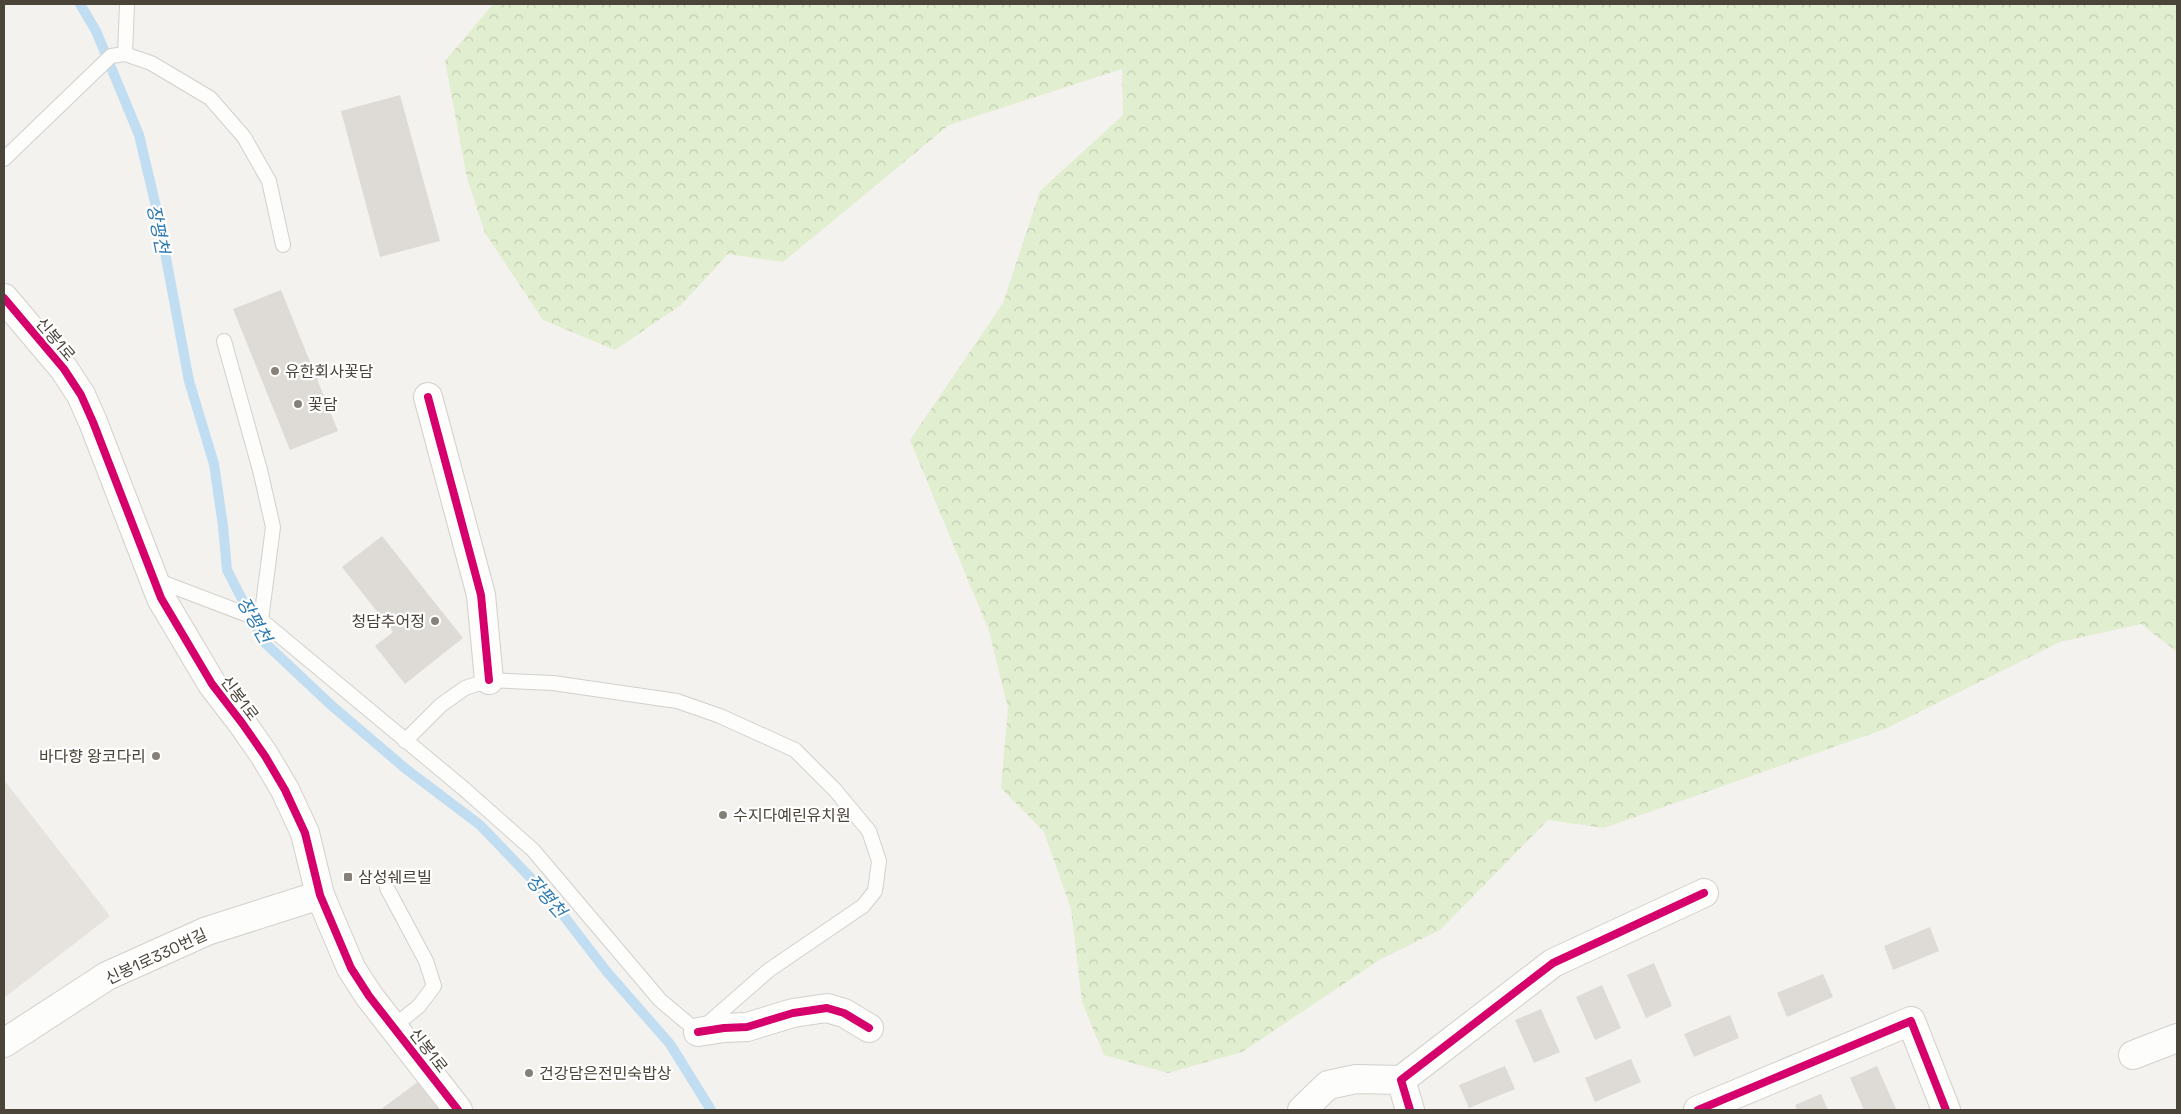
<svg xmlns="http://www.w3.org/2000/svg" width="2181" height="1114" font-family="'Space Grotesk','Noto Sans KR',sans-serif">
<defs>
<pattern id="forest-crowns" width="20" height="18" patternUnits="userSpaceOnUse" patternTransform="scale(1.25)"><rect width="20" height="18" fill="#e1eecf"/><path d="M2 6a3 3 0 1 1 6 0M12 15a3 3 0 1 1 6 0" fill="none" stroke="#c3cdb2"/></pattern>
</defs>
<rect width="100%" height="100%" fill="#f4f2ee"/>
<path fill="url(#forest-crowns)" d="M493 4H2177V652L2141 624 2060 642 1885 729 1604 828 1548 820 1440 930 1381 959 1242 1052 1168 1073 1104 1055 1082 1002 1071 909 1044 832 1001 788 1008 708 989 631 910 440 1003 303 1040 191 1123 115 1122 69 949 125 783 262 728 254 681 305 615 350 543 320 485 233 467 178 445 61Z"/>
<path fill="#e6e3df" d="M4 780 110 916 4 998Z"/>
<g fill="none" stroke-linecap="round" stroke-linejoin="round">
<path stroke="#c0ddf1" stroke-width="10" d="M80 4 96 31 139 135 158 215 189 381 214 464 223 526 227 570 264 642 331 705 406 769 480 825 550 898 607 972 670 1044 711 1110"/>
</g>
<path fill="#dedbd6" d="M400 95 440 241 380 257 341 111Z
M281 290 338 431 290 450 233 309Z
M382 536 463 638 405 684 375 646 393 632 342 567Z
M1930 927 1939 951 1893 970 1884 946Z
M1654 963 1672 1006 1646 1018 1627 975Z
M1823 974 1833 997 1787 1017 1777 993Z
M1602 985 1621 1028 1595 1040 1576 997Z
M1541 1009 1560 1052 1534 1063 1515 1020Z
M1730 1015 1739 1038 1694 1057 1684 1034Z
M1631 1059 1641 1082 1595 1102 1585 1078Z
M1505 1066 1515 1089 1469 1108 1459 1085Z
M1877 1066 1896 1109 1894 1110H1864L1850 1078Z
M419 1081 442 1110H380Z
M1821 1094 1828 1110H1797L1795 1105Z"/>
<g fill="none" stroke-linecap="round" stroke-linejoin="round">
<defs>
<path id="service" d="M125 54 127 4
M4 159 111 56 125 54 151 63 210 98 244 137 269 181 283 245
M224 341 260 470 273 527 261 620
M156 580 261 620 463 788 533 850 660 1000 698 1032 769 970 863 906 875 891 879 861 869 831 835 790 795 750 720 716 677 701 553 683 489 680 465 688 441 705 405 741
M387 888 426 961 434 986 419 1006 393 1027"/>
<path id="minor" d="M428 397 481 595 489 680
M698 1032 724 1028 747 1027 793 1013 827 1008 844 1013 869 1028
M4 1043 107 976 207 931 320 895
M2133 1055 2177 1038
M1302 1110 1328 1085 1356 1079 1401 1080
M1410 1110 1401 1080 1553 963 1704 893
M1698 1110 1911 1021 1946 1110"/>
<path id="tertiary" d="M4 298 64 369 81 395 93 422 161 598 212 684 242 723 265 756 285 790 305 833 320 895 351 968 369 996 458 1110"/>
</defs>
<use href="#service" stroke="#d2d0cb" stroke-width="16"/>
<use href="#minor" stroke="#d2d0cb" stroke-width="30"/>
<use href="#tertiary" stroke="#d2d0cb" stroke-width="30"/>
<use href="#service" stroke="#fdfdfc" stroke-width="14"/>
<use href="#minor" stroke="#fdfdfc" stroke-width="28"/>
<use href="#tertiary" stroke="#fdfdfc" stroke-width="28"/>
<defs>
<path id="cycleway" d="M4 298 64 369 81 395 93 422 161 598 212 684 242 723 265 756 285 790 305 833 320 895 351 968 369 996 458 1110
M428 397 481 595 489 680
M698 1032 724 1028 747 1027 793 1013 827 1008 844 1013 869 1028
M1410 1110 1401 1080 1553 963 1704 893
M1698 1110 1911 1021 1946 1110"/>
</defs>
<use href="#cycleway" stroke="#fff" stroke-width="11"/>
<use href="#cycleway" stroke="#d6006c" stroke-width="8"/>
</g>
<g fill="#868178" stroke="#fff" stroke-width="2">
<circle cx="275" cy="371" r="5"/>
<circle cx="298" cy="404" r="5"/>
<circle cx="435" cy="621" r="5"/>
<circle cx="156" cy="756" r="5"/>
<circle cx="723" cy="815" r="5"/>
<rect x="343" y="872" width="10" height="10" rx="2.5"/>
<circle cx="529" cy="1073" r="5"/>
</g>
<g text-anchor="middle" stroke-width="4.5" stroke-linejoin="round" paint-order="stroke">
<g font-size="16" fill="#4b4439" stroke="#fff">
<text transform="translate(56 339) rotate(50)" y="6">신봉1로</text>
<text transform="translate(240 698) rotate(53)" y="6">신봉1로</text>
<text transform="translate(156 956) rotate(-25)" y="6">신봉1로330번길</text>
<text transform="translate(429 1050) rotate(52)" y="6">신봉1로</text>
</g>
<g font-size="16" fill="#4b4439" stroke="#fff" text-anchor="start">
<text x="285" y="377">유한회사꽃담</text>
<text x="308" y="410">꽃담</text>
<text x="425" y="627" text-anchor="end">청담추어정</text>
<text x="146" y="762" text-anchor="end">바다향 왕코다리</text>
<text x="733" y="821">수지다예린유치원</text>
<text x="358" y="883">삼성쉐르빌</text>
<text x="539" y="1079">건강담은전민숙밥상</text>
</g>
<g font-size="18" font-style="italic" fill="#2e7ab2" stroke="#fff">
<text transform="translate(158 229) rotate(79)" y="6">장평천</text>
<text transform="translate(254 620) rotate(60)" y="6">장평천</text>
<text transform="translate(546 896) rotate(49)" y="6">장평천</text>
</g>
</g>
<rect width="2181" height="1114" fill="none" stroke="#4b4439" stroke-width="10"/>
</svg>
